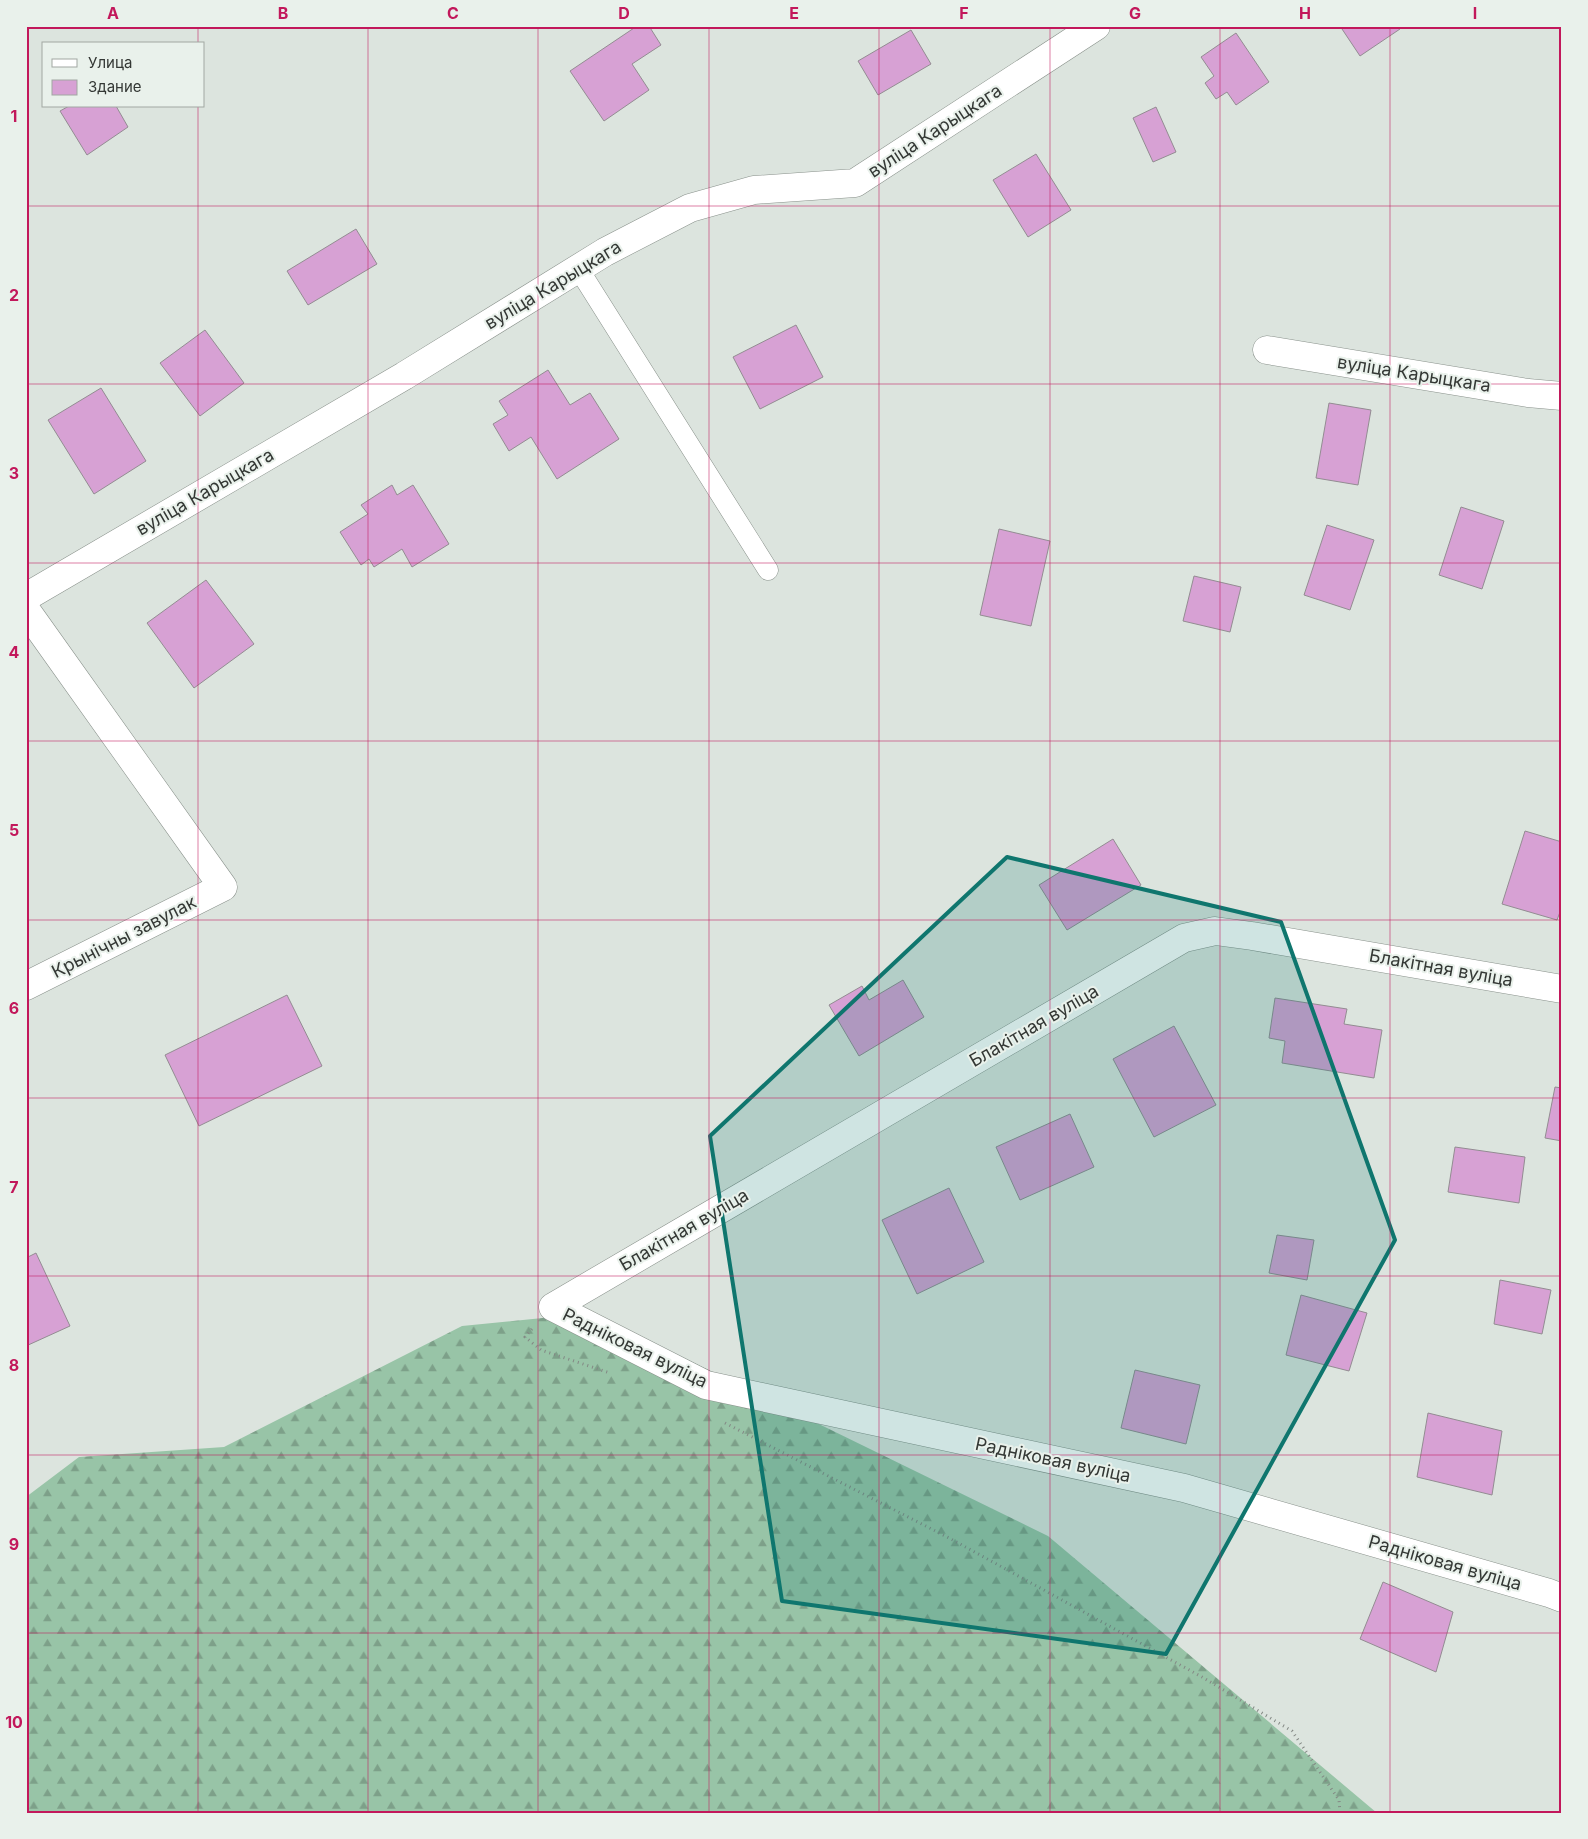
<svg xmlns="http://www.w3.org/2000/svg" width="1588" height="1839" font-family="Inter,sans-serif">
<defs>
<pattern id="forest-firs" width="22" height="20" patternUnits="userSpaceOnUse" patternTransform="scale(1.25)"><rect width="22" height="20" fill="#98c4a7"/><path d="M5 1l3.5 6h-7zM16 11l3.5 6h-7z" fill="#7da089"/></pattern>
</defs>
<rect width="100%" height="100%" fill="#dce4de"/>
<path fill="url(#forest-firs)" d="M592 1313 1048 1536 1377 1813H26V1497L79 1457 224 1447 462 1326Z"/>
<path fill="#d7a1d4" stroke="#938c92" d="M637 26H649L661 45 632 64 649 90 604 121 570 71Z
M1340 26H1398L1400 29 1360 56Z
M911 30 931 64 878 95 858 61Z
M1236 33 1269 82 1236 105 1227 92 1216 99 1205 83 1214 76 1201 57Z
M69 106H116L128 127 87 155 60 111Z
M1156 107 1176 152 1153 162 1133 118Z
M1036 154 1071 210 1028 237 993 180Z
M356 229 377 264 308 305 287 271Z
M796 325 823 377 760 409 733 357Z
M205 330 244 383 200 416 160 363Z
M548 370 570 405 590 393 619 439 557 479 531 437 509 451 493 424 508 415 499 401Z
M101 388 146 461 94 494 48 420Z
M1329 403 1371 410 1358 485 1316 478Z
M392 485 397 495 413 485 449 544 412 567 402 549 374 567 369 559 361 565 340 532 368 514 361 505Z
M1461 507 1504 521 1482 589 1439 575Z
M1327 525 1374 540 1350 610 1304 595Z
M999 529 1050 541 1031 626 980 615Z
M1194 576 1241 587 1230 632 1183 621Z
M206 580 254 644 194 688 147 623Z
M1525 831 1562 842V912H1560L1557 920 1502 904Z
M1113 839 1141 885 1067 930 1039 885Z
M903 980 924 1017 859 1056 829 1005 862 986 869 1000Z
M287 995 322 1066 199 1126 165 1055Z
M1275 998 1347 1009 1344 1024 1382 1030 1374 1078 1282 1063 1285 1041 1269 1038Z
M1174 1026 1216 1105 1154 1137 1113 1059Z
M1555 1087 1562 1088V1141L1545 1138Z
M1070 1114 1094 1167 1020 1200 996 1147Z
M1455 1147 1525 1157 1519 1203 1448 1192Z
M949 1188 984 1262 917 1294 882 1220Z
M1277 1235 1314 1240 1307 1280 1269 1273Z
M36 1253 70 1326 26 1346V1258Z
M1500 1280 1551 1290 1542 1334 1494 1324Z
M1301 1295 1367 1313 1349 1371 1286 1355Z
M1135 1370 1200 1385 1186 1444 1121 1428Z
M1428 1413 1502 1431 1492 1495 1417 1477Z
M1383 1582 1453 1612 1436 1672 1360 1639Z"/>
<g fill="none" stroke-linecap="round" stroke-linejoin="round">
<defs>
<path id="service" d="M578 268 768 570"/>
<path id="minor" d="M1267 350 1528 393 1562 396
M26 597 404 376 605 252 690 208 754 190 855 183 1096 26
M26 610 223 887 26 986
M553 1307 1184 938 1215 931 1252 936 1562 989
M553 1307 706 1385 1184 1488 1549 1593 1562 1598"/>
</defs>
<use href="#service" stroke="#89918b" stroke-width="21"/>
<use href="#minor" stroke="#89918b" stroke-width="29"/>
<path stroke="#838884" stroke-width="3" stroke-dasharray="1 4" stroke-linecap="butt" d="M532 1329 525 1337 541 1350 610 1373
M725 1423 951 1539 1202 1677 1292 1731 1339 1800 1340 1813"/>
<use href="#service" stroke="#fff" stroke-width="20"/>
<use href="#minor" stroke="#fff" stroke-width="28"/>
</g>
<path fill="#0f766e" fill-opacity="0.2" stroke="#0f766e" stroke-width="4" stroke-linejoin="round" d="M1007 857 1281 922 1395 1240 1166 1654 782 1601 710 1136Z"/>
<path fill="none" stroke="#c2185b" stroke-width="1" stroke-opacity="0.55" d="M198 26V44M368 26V1813M538 26V1813M709 26V1813M879 26V1813M1050 26V1813M1220 26V1813M1390 26V1813M198 106V1813M26 206H1562M26 384H1562M26 563H1562M26 741H1562M26 920H1562M26 1098H1562M26 1276H1562M26 1455H1562M26 1633H1562"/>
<g text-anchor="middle" stroke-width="4" stroke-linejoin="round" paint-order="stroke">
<g font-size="18" fill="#343835" stroke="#e9f1eb">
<text transform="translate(935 131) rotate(-33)" y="6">вуліца Карыцкага</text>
<text transform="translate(553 285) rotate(-31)" y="6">вуліца Карыцкага</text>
<text transform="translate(1414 374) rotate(9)" y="6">вуліца Карыцкага</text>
<text transform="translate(205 492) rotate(-30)" y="6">вуліца Карыцкага</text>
<text transform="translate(124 937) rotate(-27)" y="6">Крынічны завулак</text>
<text transform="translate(1441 968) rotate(10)" y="6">Блакітная вуліца</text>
<text transform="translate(1034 1026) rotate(-30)" y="6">Блакітная вуліца</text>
<text transform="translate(684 1230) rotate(-30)" y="6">Блакітная вуліца</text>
<text transform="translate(635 1348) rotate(26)" y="6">Радніковая вуліца</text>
<text transform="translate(1053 1460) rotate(12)" y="6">Радніковая вуліца</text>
<text transform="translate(1445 1563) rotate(16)" y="6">Радніковая вуліца</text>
</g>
</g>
<rect width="1588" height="1839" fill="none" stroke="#e9f1eb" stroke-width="55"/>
<rect x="42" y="42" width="162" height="65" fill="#e9f1eb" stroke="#a1a7a2"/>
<rect x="52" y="59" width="25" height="8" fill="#ffffff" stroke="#a1a7a2"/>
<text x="88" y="68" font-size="15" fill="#343835">Улица</text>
<rect x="52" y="80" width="25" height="15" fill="#d7a1d4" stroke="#a1a7a2"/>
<text x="88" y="92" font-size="15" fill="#343835">Здание</text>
<rect x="28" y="28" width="1532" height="1784" fill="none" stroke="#c2185b" stroke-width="2"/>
<g font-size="16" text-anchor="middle" font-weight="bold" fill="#c2185b">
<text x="113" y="19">A</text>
<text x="283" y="19">B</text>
<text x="453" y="19">C</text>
<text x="624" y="19">D</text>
<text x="794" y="19">E</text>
<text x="964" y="19">F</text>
<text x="1135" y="19">G</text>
<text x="1305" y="19">H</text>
<text x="1475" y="19">I</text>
<text x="14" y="122">1</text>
<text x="14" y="301">2</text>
<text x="14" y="479">3</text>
<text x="14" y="658">4</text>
<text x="14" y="836">5</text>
<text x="14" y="1014">6</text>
<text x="14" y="1193">7</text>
<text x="14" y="1371">8</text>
<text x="14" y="1550">9</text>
<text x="14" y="1728">10</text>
</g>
</svg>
